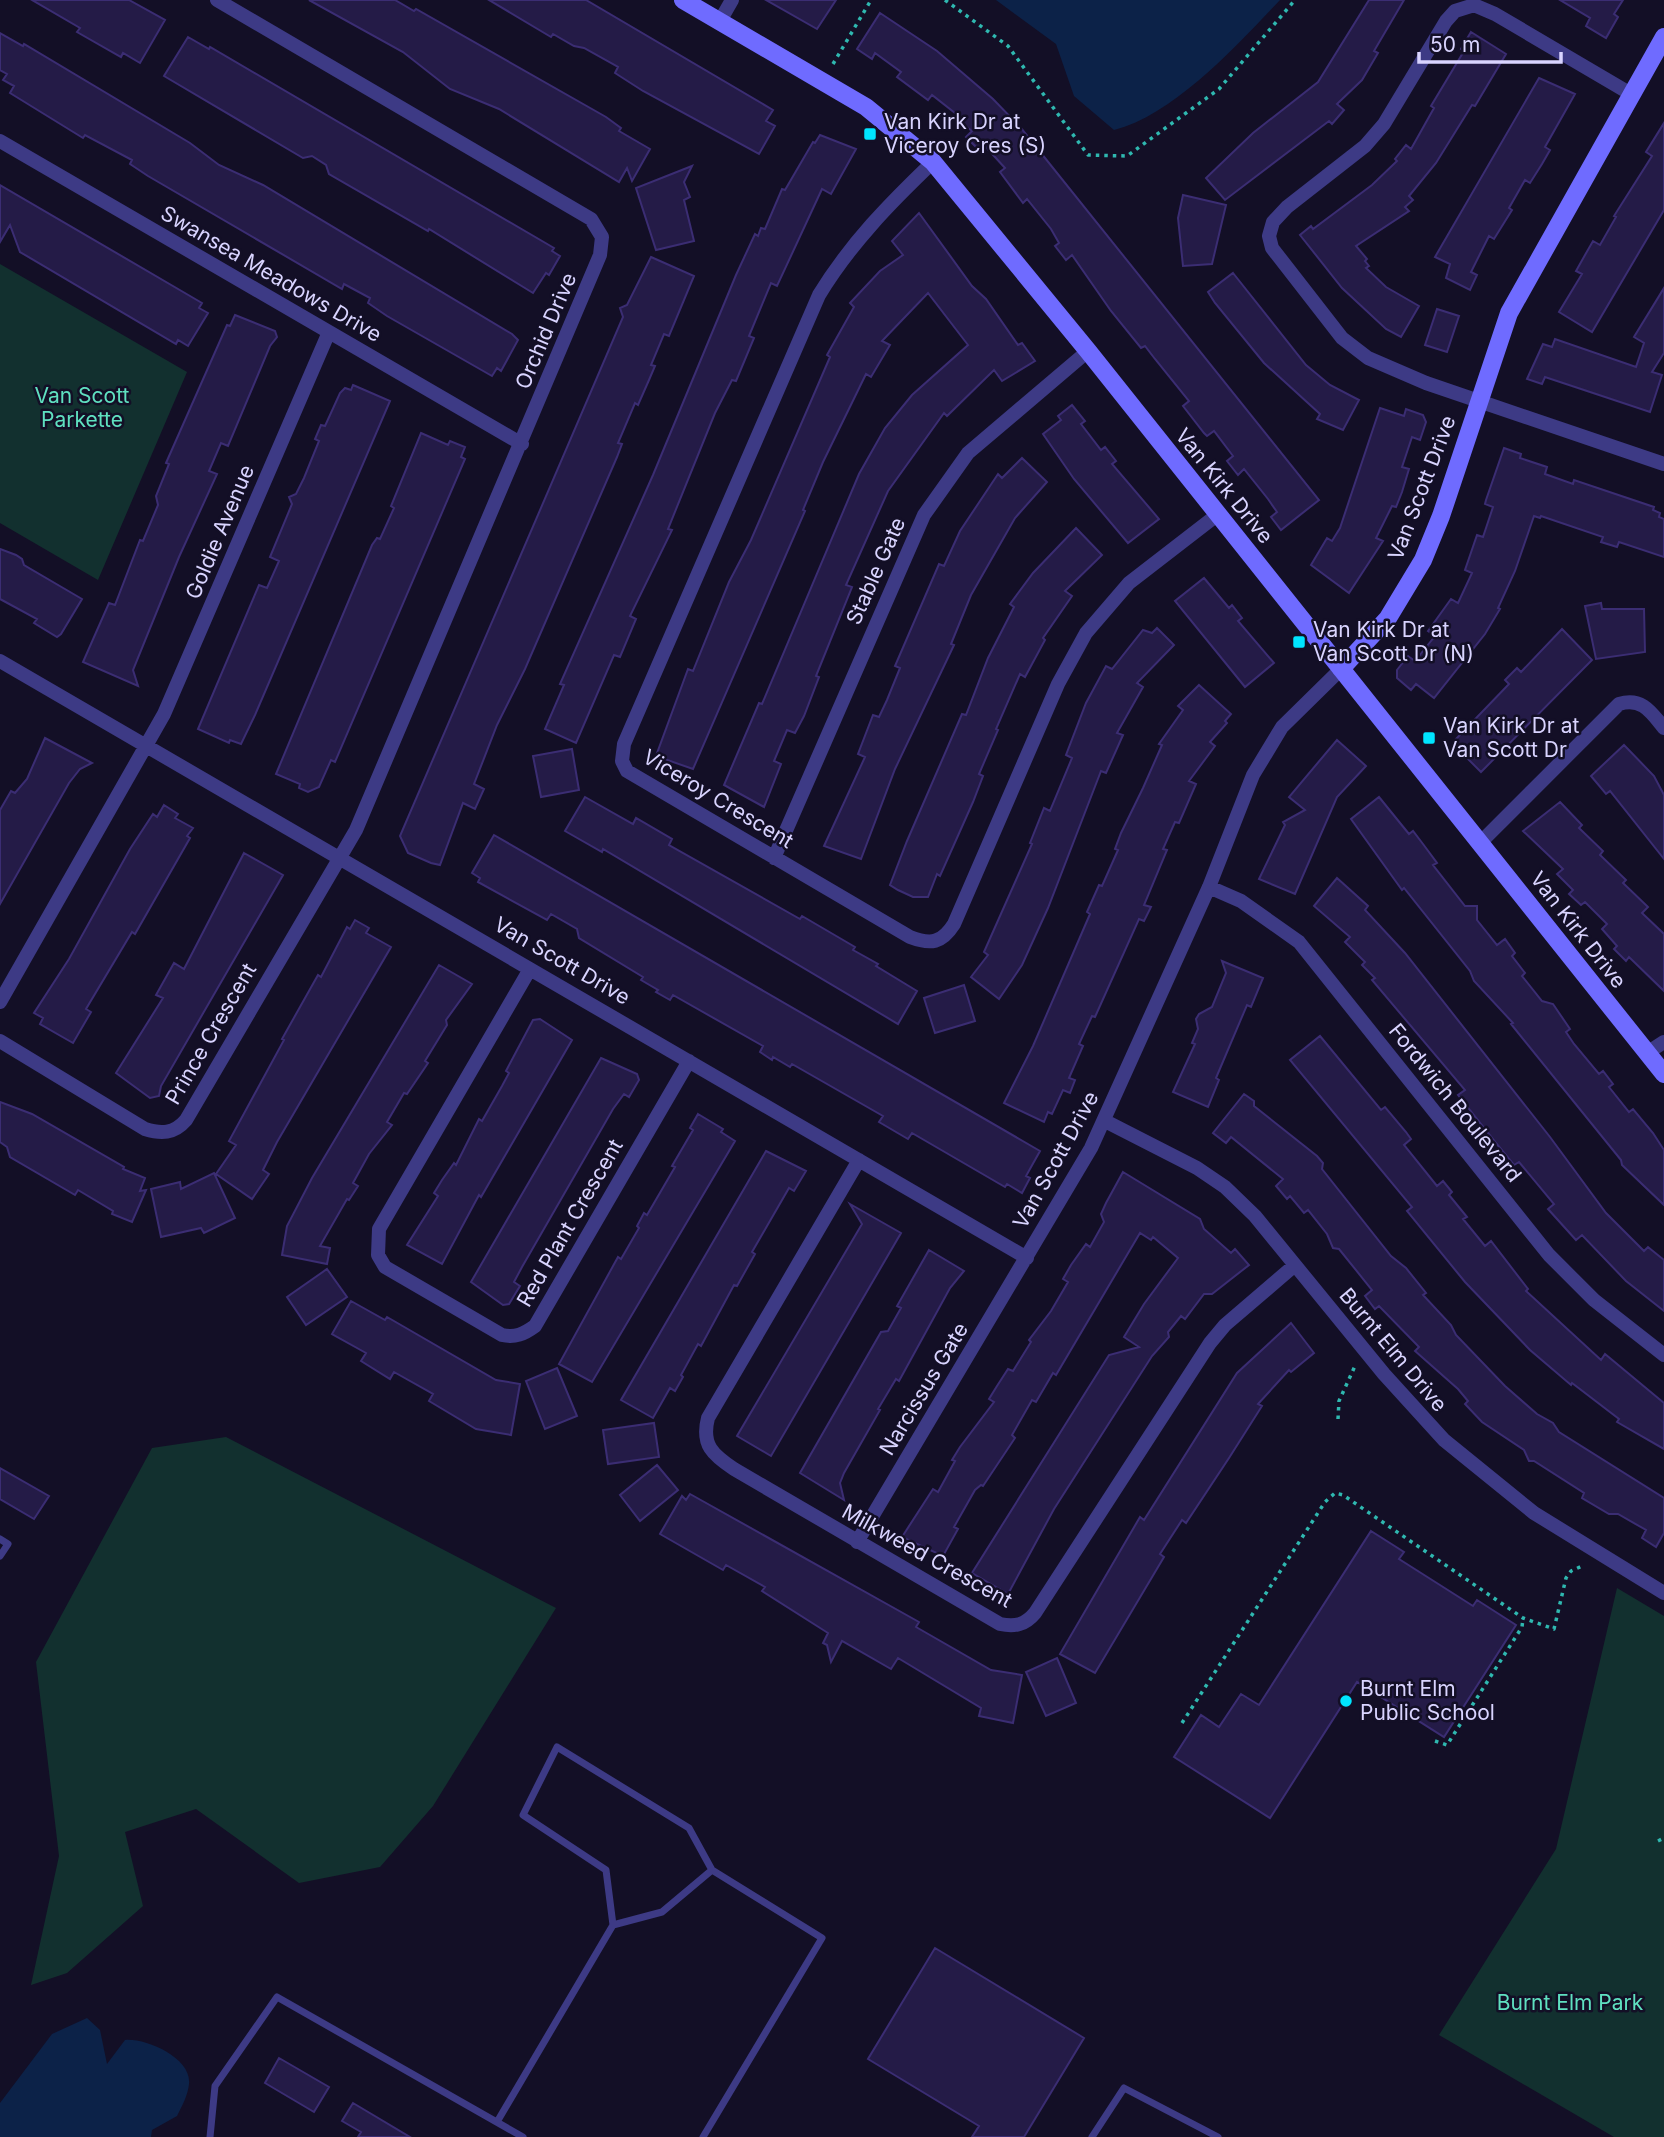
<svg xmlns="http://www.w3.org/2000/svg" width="1664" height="2137" font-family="Inter,sans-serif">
<rect width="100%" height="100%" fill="#130f26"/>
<path fill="#12302f" d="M0 264 187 372 98 580 0 523Z
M226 1437 556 1608 433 1806 380 1867 299 1883 196 1809 125 1832 143 1906 67 1973 31 1985 59 1856 36 1662 152 1448Z
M1617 1588 1664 1616V2137H1614L1439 2035 1556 1849Z"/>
<path fill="#0c2248" d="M996 0H1280C1237 45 1175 114 1114 130L1074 96 1056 44Z
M87 2018 100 2030 107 2064 125 2040C146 2038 192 2058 189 2084 188 2095 182 2106 177 2116L152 2130 151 2137H0V2103L52 2034Z"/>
<path fill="#241b47" stroke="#3b2d73" stroke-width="2" d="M32 0H129L165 20 140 63 123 53 121 57 77 32 80 28Z
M309 0H395L414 11 416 9 606 117 621 128 619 131 650 149 632 181 627 168 619 182 499 109 450 89 403 52Z
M489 0H586L773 110 766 121 775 126 759 154 643 91 615 73 618 67 584 48 574 46 553 34 551 37Z
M766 0H836L817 29Z
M1369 0H1404L1374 51 1378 53 1362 80 1337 104 1344 110 1332 124 1329 121 1225 200 1206 178 1253 133 1318 82Z
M1560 0H1623L1614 14 1618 17 1606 38 1586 26 1590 18Z
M880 13 937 51 993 99 1021 128 1319 500 1281 530 1271 517 1277 512 1268 499 1244 469 1238 475 1227 461 1233 456 1214 431 1207 436 1204 433 1183 406 1189 401 1155 359 1145 346 1141 348 1111 311 1072 255 1066 260 1055 246 1059 243 1051 229 1027 199 1023 203 1000 172 1005 168 983 144 978 149 966 137 972 131 958 120 960 117 932 95 928 100 897 77 901 72 875 53 872 59 857 49Z
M1471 32 1506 54 1475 106 1472 105 1436 163 1409 196 1413 200 1405 207 1409 211 1356 246 1367 259 1365 261 1369 266 1366 268 1386 287 1419 306 1401 337 1386 329 1342 288 1300 235 1311 226 1313 229 1372 185 1397 161 1395 159 1406 145 1411 149 1434 108 1431 106 1464 51 1461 49Z
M0 33 23 46 24 44 190 143 219 165 263 185 512 334 518 340 501 371 497 368 492 376 387 316 368 303 370 298 344 284 342 289 148 176 130 164 132 160 85 135 83 138 10 93 14 86 3 80 7 74 0 70Z
M188 37 209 49 210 47 554 248 552 251 560 256 549 275 546 273 533 293 429 229 428 231 329 174 326 165 312 156 303 158 164 76Z
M1539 78 1575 94 1545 147 1550 150 1542 164 1530 183 1525 180 1509 208 1512 210 1494 239 1489 236 1471 272 1477 275 1470 290 1446 278 1450 264 1435 257Z
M1664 123V210L1592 332 1559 312 1582 274 1576 271 1585 255 1593 241 1600 245 1616 217 1614 216 1652 156 1646 152Z
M820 135 856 149 831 194 822 189 777 286 771 283 749 336 754 338 736 381 732 380 715 413 668 529 672 530 630 616 636 619 620 657 614 655 576 743 545 729 564 685 560 684 653 475 736 275 755 234 758 236 761 228 765 229 782 189 785 190 813 142 815 143Z
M692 166 684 182 690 197 684 200 694 241 656 250 636 188Z
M0 185 202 303 199 308 208 313 188 346 178 340 176 344 20 252 10 225 0 242Z
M1183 195 1226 205 1212 264 1183 266 1178 218Z
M919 213 972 286 986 299 1018 345 1022 343 1035 361 1002 381 994 370 947 416 944 413 888 491 846 585 852 587 816 676 819 677 804 716 795 733 787 730 774 761 781 764 764 807 724 785 759 703 762 704 859 474 885 428 912 395 968 345 928 293 882 341 890 345 871 377 866 374 823 462 803 510 805 511 693 769 656 756 688 669 693 671 729 582 751 540 830 357 827 355 854 307 850 303 880 271 903 255 892 241Z
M651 257 694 276 669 336 664 334 651 365 655 366 649 380 638 405 635 403 618 443 622 444 617 457 525 669 497 725 474 784 484 789 475 809 463 803 440 865 431 863 408 853 400 836 623 317 620 308 627 305Z
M1233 273 1306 365 1330 385 1359 400 1343 430 1317 419 1320 414 1264 363 1215 303 1208 292Z
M1664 288V353L1652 372 1662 375 1650 412 1545 377 1542 384 1527 379 1543 344 1552 347 1555 339 1636 367 1644 343 1634 337Z
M1437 309 1459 316 1447 352 1425 345Z
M235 315 275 331 277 337 270 346 228 446 221 443 209 471 217 474 179 557 133 670 138 686 83 662 109 603 115 605 140 540 143 541 158 505 156 496 169 464 166 463 227 325 230 326Z
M353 385 390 401 255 715 241 744 230 740 229 743 198 729 259 585 267 588 279 561 270 557 292 504 289 497 296 494 304 478 319 441 315 439 321 425 325 426 340 393 345 388 351 390Z
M1072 405 1085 421 1081 424 1101 450 1105 447 1116 461 1112 464 1159 519 1128 543 1074 479 1043 434 1061 420 1058 416Z
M1380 408 1404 416 1406 409 1423 415 1426 422 1420 440 1412 437 1402 467 1409 469 1402 492 1396 507 1392 506 1376 538 1383 541 1349 593 1311 565 1327 538 1332 541 1340 528Z
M421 433 448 445 450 441 465 447 461 457 465 459 335 762 331 760 319 787 308 792 299 788 300 784 276 774 372 545 377 538 380 539 394 508 391 506Z
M1504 448 1521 454 1520 458 1547 467 1545 474 1573 484 1574 480 1654 507 1653 510 1660 513 1659 517 1664 519V557L1619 542 1617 547 1601 542 1603 537 1541 516 1540 518 1534 516 1515 571 1498 608 1500 609 1485 634 1434 698 1416 684 1411 690 1397 678V670L1408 656 1415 661 1435 636 1428 631 1451 599 1458 603 1472 573 1465 570 1477 535 1483 537 1493 507 1485 504 1486 500Z
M1022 458 1047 482 1015 518 971 595 951 644 954 645 895 769 861 859 824 846 865 757 858 754 873 715 879 717 887 700 900 668 895 666 939 564 944 566 960 531 998 474 1002 478Z
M1076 528 1102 555 1065 591 1072 596 1043 638 1045 640 1025 677 1020 674 996 729 998 730 979 774 983 776 973 802 940 876 937 874 928 897H913L898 890 890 885 907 841 962 714 966 715 988 658 1014 607 1010 604 1033 573Z
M0 549 16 555 22 559 24 565 82 599 61 634 57 637 34 623 37 619 0 599Z
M1204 578 1229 608 1232 605 1242 618 1238 621 1274 663 1245 687 1175 601Z
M1601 603 1602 609H1644L1645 652 1596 659 1585 606Z
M1157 628 1174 645 1137 683 1143 687 1117 733 1123 735 1106 773 1101 771 1048 908 1022 965 999 999 971 977 988 955 984 952 1032 844 1030 843 1044 808 1050 811 1072 758 1066 755 1086 703 1106 666 1112 669 1143 630 1152 633Z
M1562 629 1592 660 1481 772 1457 748 1460 745 1455 740 1509 684 1505 680 1517 668 1521 672Z
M1199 685 1231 714 1225 721 1227 723 1210 742 1215 746 1189 781 1196 784 1179 823 1175 822 1163 849 1167 850 1144 905 1151 907 1144 921 1139 919 1095 1017 1092 1016 1079 1044 1083 1046 1069 1078 1075 1080 1070 1093 1063 1090 1052 1114 1048 1112 1044 1122 1004 1103 1033 1046 1090 914 1087 912 1099 885 1102 886 1118 850 1115 849 1121 833 1143 788 1162 745 1159 744 1183 710 1178 706Z
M45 738 92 763 80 769 69 783 0 904V810L11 791 15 793 27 779Z
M1337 740 1366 766 1337 797 1295 894 1259 879 1285 825 1283 822 1305 810 1289 797Z
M1624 745 1654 776 1664 795V859L1610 791 1606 794 1591 776Z
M572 749 579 790 541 797 533 756Z
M585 797 633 824 636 818 672 839 669 845 800 919 802 916 855 947 853 950 878 964 876 966 917 991 898 1024 603 849 602 852 565 831Z
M1379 797 1409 834 1413 831 1423 844 1437 863 1433 865 1465 906H1477V920L1497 945 1505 939 1515 953 1512 956 1525 973 1522 976 1542 1001 1553 1004 1570 1029 1566 1032 1574 1044 1599 1074 1603 1071 1613 1084 1609 1087 1629 1112 1633 1109 1653 1133 1664 1150V1205L1622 1165 1621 1160 1511 1024 1513 1023 1474 981 1470 971 1404 888 1402 890 1351 819Z
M1560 802 1582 825 1579 828 1603 851 1600 855 1626 880 1623 883 1648 907 1642 913 1664 934V991L1629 957 1626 961 1614 949 1617 946 1602 929 1607 924 1585 902 1581 905 1569 894 1573 890 1557 874 1563 869 1523 831Z
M164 805 178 814 175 818 193 828 187 836 190 838 135 934 132 932 86 1009 91 1012 73 1043 40 1024 43 1018 34 1013 69 959 130 849 153 814 157 817Z
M494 835 1040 1151 1026 1176 1030 1178 1022 1193 1007 1184 1005 1187 912 1133 908 1139 879 1122 883 1116 792 1064 790 1067 773 1057 772 1060 760 1052 763 1046 673 995 670 1000 656 992 658 990 641 980 643 977 579 938 577 929 551 914 547 920 478 882 480 878 472 873Z
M244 853 283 875 161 1086 159 1096 150 1098 116 1073 163 998 156 995 174 963 184 969Z
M1337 878 1368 906 1365 910 1405 953 1550 1137 1606 1213 1644 1251 1648 1247 1664 1260V1311L1626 1281 1582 1235 1576 1240 1548 1209 1554 1204 1519 1162 1514 1165 1496 1143 1458 1095 1465 1090 1372 980 1375 978 1362 965 1365 962 1345 942 1350 937 1314 906Z
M355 920 369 928 366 933 391 947 277 1142 263 1170 269 1174 252 1199 216 1174 236 1145 229 1141 284 1040 282 1039 318 975 321 977 347 927 350 929Z
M1222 961 1263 978 1251 1007 1247 1005 1216 1078 1219 1080 1208 1107 1173 1092 1195 1044 1192 1043 1198 1029 1196 1019 1199 1014 1212 1007 1226 973Z
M439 965 472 984 446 1020 447 1025 425 1061 428 1063 407 1094 404 1093 387 1122 392 1125 369 1154 353 1183 358 1186 349 1200 347 1199 320 1246 330 1248 327 1264 282 1255 287 1226 312 1178Z
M964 985 975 1021 935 1033 924 998Z
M540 1019 572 1040 481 1197 479 1195 442 1264 407 1245 438 1196 434 1193 442 1180 454 1163 456 1165 479 1119 482 1121 502 1086 509 1073 506 1071 533 1020Z
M1320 1036 1381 1110 1385 1107 1406 1132 1411 1139 1404 1145 1437 1186 1443 1181 1452 1192 1449 1195 1467 1217 1463 1219 1485 1246 1491 1241 1528 1289 1526 1291 1601 1360 1605 1354 1664 1403V1449L1617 1422 1619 1419 1572 1383 1571 1385 1530 1350 1465 1282 1407 1211 1412 1207 1290 1060Z
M601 1058 637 1074 639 1080 629 1097 624 1094 613 1109 522 1267 514 1282 520 1286 509 1304 503 1305 471 1282Z
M1244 1094 1254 1101V1106L1317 1156 1323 1163 1322 1169 1391 1256 1406 1268 1426 1293 1423 1295 1451 1325 1456 1335 1505 1386 1537 1414 1553 1423 1559 1432 1664 1498V1533L1656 1547 1642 1538 1646 1530 1618 1514H1609L1582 1498 1584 1493 1534 1461H1529L1524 1450 1482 1422 1465 1404 1468 1401 1458 1389 1415 1351 1419 1347 1379 1306 1375 1309 1365 1296 1372 1290 1339 1249 1333 1248 1327 1234 1308 1210 1304 1213 1290 1196 1287 1199 1276 1186 1283 1179 1231 1137 1226 1143 1213 1133Z
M0 1102 32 1114 124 1167 123 1169 145 1178 140 1191 146 1190 132 1222 112 1214 113 1211 78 1190 75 1195 10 1157 7 1147 0 1142Z
M698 1114 723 1129 721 1132 735 1141 592 1382 559 1364 618 1257 621 1259 639 1228 637 1226 644 1213 647 1215 675 1167 672 1166 693 1130 690 1128Z
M766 1151 806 1171 794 1191 789 1188 752 1252 755 1254 737 1286 734 1285 701 1346 698 1344 681 1375 683 1377 675 1391 670 1388 653 1418 621 1400Z
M1123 1172 1200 1219 1204 1229 1231 1253 1235 1249 1249 1265 1212 1294H1204L1185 1319 1181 1316 1168 1332 1169 1337 1152 1356 1054 1509 1008 1594 972 1573 1109 1355 1139 1347 1124 1337 1144 1304 1178 1258 1153 1237 1151 1240 1140 1233 1056 1375 1053 1373 1036 1402 1032 1400 1012 1435 1015 1438 983 1486 981 1485 975 1490 954 1527 958 1529 943 1556 902 1537 933 1489 938 1492 955 1461 952 1460 960 1447 994 1402 989 1399 997 1386 1008 1369 1013 1371 1031 1342 1029 1340 1051 1311 1068 1282 1063 1279 1071 1265 1086 1244 1090 1247 1104 1222 1101 1214 1106 1203Z
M214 1173 235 1218 204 1233 201 1228 161 1237 151 1189 180 1182 181 1189Z
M850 1204 901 1233 771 1456 737 1436 862 1224Z
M929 1250 964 1271 950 1288 899 1381 896 1379 878 1409 880 1410 844 1473 840 1483 844 1500 800 1473 881 1332 888 1331 901 1308 897 1306Z
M327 1269 347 1297 306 1325 287 1297Z
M351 1301 385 1320 387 1317 496 1380 520 1384 511 1435 476 1429 429 1401 433 1394 394 1372 390 1379 361 1361 366 1353 332 1334Z
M1291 1323 1314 1353 1291 1372 1289 1370 1258 1404 1262 1406 1229 1458 1186 1523 1182 1520 1160 1554 1164 1557 1095 1673 1060 1654 1140 1517 1144 1520 1237 1373Z
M557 1368 577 1416 545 1429 526 1381Z
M654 1423 659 1457 608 1464 603 1430Z
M657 1465 678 1490 640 1521 620 1495Z
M0 1468 49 1496 34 1519 0 1499Z
M690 1494 919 1622 916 1627 991 1670 1022 1675 1013 1723 979 1716 981 1708 898 1658 891 1669 842 1641 831 1662 827 1645 823 1643 828 1633 762 1591 765 1587 726 1565 723 1570 660 1534 682 1496 686 1500Z
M1371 1531 1404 1552 1399 1559 1473 1606 1477 1600 1516 1625 1444 1737 1357 1682 1270 1818 1174 1757 1201 1715 1219 1727 1241 1694 1259 1705Z
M1057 1658 1076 1703 1046 1716 1026 1672Z
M935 1948 1084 2038 1024 2137H972L979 2126 868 2059Z
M279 2058 329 2087 314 2112 265 2083Z
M353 2103 410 2137H358L361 2132 342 2121Z"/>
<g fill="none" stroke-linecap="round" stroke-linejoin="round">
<path stroke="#2fb8b0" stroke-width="3.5" stroke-dasharray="3.5 5" stroke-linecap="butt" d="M945 0 1008 46 1088 155 1127 156 1219 89 1295 0
M833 64 871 0
M1338 1419 1339 1401 1355 1366
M1182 1723 1325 1502 1335 1493 1343 1495 1523 1618 1554 1629 1566 1578 1571 1571 1582 1566
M1435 1741 1447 1745 1522 1627 1523 1618
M1658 1841 1664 1838"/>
<path stroke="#3d3a85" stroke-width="7" d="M0 1539 8 1544 0 1556
M613 1925 606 1870 523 1815 557 1747 689 1828 712 1870
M497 2122 613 1925 662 1912 712 1870 822 1938 703 2137
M210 2137 215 2086 277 1997 523 2137
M1092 2137 1124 2088 1218 2137"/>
<path stroke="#3d3a85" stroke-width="14" d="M720 21 732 0
M1631 94 1495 14 1474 5 1455 11 1446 21 1384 124 1365 146 1287 207 1273 222 1269 236 1272 248 1342 338 1368 358 1426 383 1664 464
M0 141 522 444
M933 162C890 203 850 244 819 295L624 744 622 761 627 771 910 937C931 945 942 943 954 924L1058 684 1086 633 1129 583 1217 515
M0 661 1027 1258
M1480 843 1619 704C1642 697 1651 712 1664 728
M774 858 924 515 968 453 1088 351
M1209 887 1241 901 1299 942 1549 1255 1594 1300 1664 1355
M530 969 379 1229 378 1255 385 1267 502 1335C515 1338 524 1334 535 1326L689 1061
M0 1002 164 714 329 332
M0 1041 145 1129C161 1134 174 1134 186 1120L356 830 600 255 602 237 591 219 217 0
M1647 1053 1664 1042
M1105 1121 1197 1168 1225 1187 1255 1216 1384 1374 1444 1440 1534 1513 1664 1593
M859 1160 708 1418C701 1445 713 1455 734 1469L1000 1624C1015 1627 1025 1625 1035 1613L1210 1343 1225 1325 1295 1265
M857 1542 1091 1148 1209 887 1253 775 1282 727 1341 669"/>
<path stroke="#6f6bff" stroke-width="18" d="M683 0 866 107 933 162 1088 351 1664 1074
M1341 669 1388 618 1423 560 1441 516 1509 313 1664 37"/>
</g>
<g fill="#00e5ff" stroke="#130f26" stroke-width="2.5">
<rect x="863" y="127" width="14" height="14" rx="3.5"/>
<rect x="1292" y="635" width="14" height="14" rx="3.5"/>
<rect x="1422" y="731" width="14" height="14" rx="3.5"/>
<circle cx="1346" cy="1701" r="7"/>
</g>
<g text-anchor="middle" stroke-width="5" stroke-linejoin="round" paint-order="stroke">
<g font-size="21" fill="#d9d4ff" stroke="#130f26" text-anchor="start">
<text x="884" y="129">Van Kirk Dr at<tspan x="884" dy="24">Viceroy Cres (S)</tspan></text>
<text x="1313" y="637">Van Kirk Dr at<tspan x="1313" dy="24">Van Scott Dr (N)</tspan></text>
<text x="1443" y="733">Van Kirk Dr at<tspan x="1443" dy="24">Van Scott Dr</tspan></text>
<text x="1360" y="1696">Burnt Elm<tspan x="1360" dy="24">Public School</tspan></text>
</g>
<g font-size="21" fill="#d9d4ff" stroke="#130f26">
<text transform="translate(271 274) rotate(30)" y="7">Swansea Meadows Drive</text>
<text transform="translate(546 331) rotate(-67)" y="7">Orchid Drive</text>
<text transform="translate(1224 486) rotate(51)" y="7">Van Kirk Drive</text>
<text transform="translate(1422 488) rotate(-69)" y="7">Van Scott Drive</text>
<text transform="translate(220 532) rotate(-67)" y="7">Goldie Avenue</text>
<text transform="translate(876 571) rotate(-66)" y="7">Stable Gate</text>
<text transform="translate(718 799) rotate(31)" y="7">Viceroy Crescent</text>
<text transform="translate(1578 930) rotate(52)" y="7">Van Kirk Drive</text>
<text transform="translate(562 961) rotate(30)" y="7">Van Scott Drive</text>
<text transform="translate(211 1034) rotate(-60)" y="7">Prince Crescent</text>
<text transform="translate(1455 1103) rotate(51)" y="7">Fordwich Boulevard</text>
<text transform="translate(1056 1160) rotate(-61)" y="7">Van Scott Drive</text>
<text transform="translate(570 1223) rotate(-60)" y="7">Red Plant Crescent</text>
<text transform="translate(1393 1350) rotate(50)" y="7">Burnt Elm Drive</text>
<text transform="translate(924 1389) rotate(-59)" y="7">Narcissus Gate</text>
<text transform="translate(927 1556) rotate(29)" y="7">Milkweed Crescent</text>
</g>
<g font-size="21" fill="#5fe0c0" stroke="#130f26">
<text x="82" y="403">Van Scott<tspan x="82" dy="24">Parkette</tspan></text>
<text x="1570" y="2010">Burnt Elm Park</text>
</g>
</g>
<path d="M1419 52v10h142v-10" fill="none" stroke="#d9d4ff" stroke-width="3.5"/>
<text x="1430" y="52" font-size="21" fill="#d9d4ff" stroke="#130f26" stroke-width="5" paint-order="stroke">50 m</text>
</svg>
